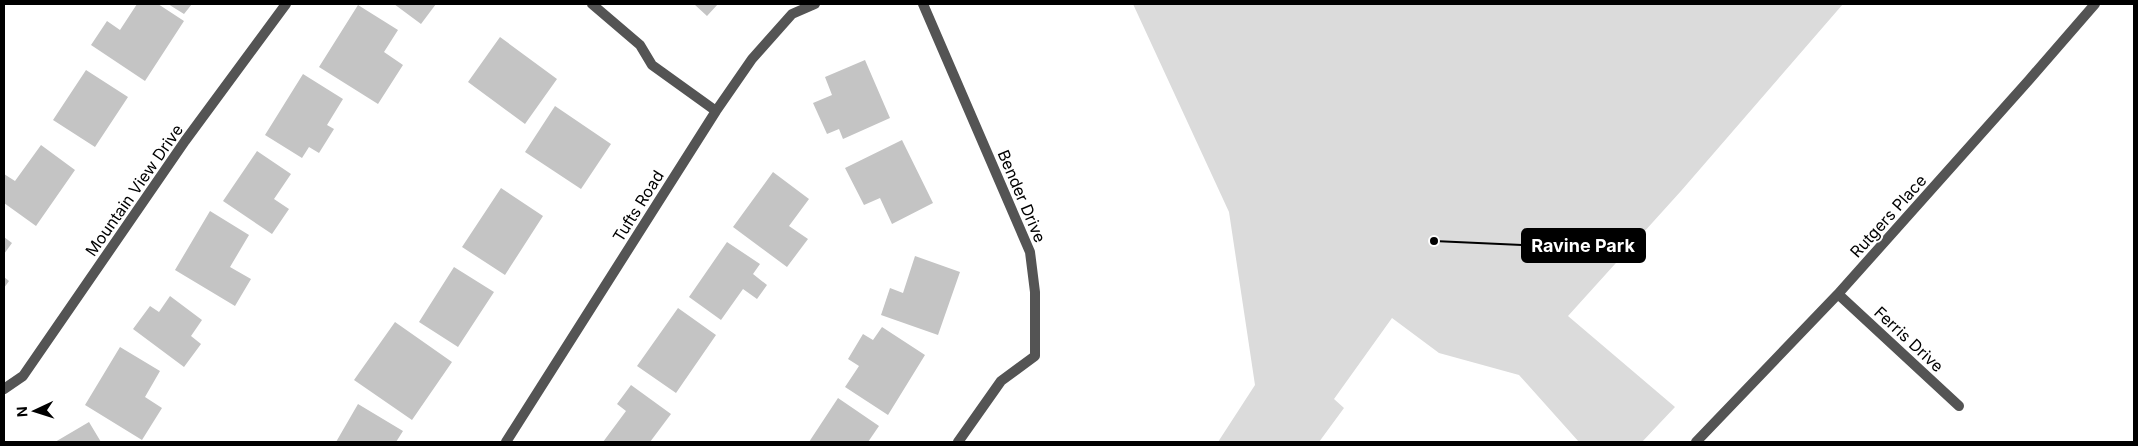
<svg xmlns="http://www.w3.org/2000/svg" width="2138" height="446" font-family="Inter,sans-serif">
<rect width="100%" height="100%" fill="#fff"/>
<path fill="#dbdbdb" d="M1133 4H1843L1681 191 1568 316 1675 407 1642 442H1579L1519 375 1439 353 1392 318 1334 399 1344 408 1319 442H1218L1255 385 1229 212Z"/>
<path fill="#c4c4c4" d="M137 4H158L184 21 145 81 91 45 107 21 120 30Z
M168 4H192L184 14Z
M394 4H436L421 24Z
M694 4H718L707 16Z
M358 5 398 30 384 52 403 65 378 104 319 67Z
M500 37 557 79 525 124 468 82Z
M865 60 890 118 843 139 839 129 827 134 813 103 832 95 825 77Z
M86 70 128 97 95 147 53 120Z
M303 74 343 99 327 125 334 129 319 153 309 147 302 158 265 135Z
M555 106 611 144 581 189 525 152Z
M902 140 933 203 892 224 880 198 864 205 845 168Z
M41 145 75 170 36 226 4 203V174L15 181Z
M257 151 291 174 274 199 289 209 272 234 223 201Z
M773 172 809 199 789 226 808 239 787 267 733 227Z
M501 188 543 216 505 275 462 247Z
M210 211 249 235 230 267 251 279 235 306 175 270Z
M4 237 12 243 4 254Z
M727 242 760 264 753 274 767 285 757 299 743 289 721 320 689 297Z
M915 256 960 272 938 335 881 315 890 288 903 293Z
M454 267 494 292 458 347 419 322Z
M4 277 9 281 4 288Z
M170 296 202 320 191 336 201 344 184 367 133 329 150 306 159 312Z
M678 308 716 335 676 393 637 366Z
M395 322 452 362 412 420 354 380Z
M882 327 925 355 888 415 845 387 859 366 848 359 863 334 873 340Z
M120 347 160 371 145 397 162 408 142 440 85 405Z
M631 385 671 414 650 442H603L626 411 617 404Z
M838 398 879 426 868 442H809Z
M358 404 403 431 396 442H336Z
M89 422 101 442H55Z"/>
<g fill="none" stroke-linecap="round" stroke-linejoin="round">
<path stroke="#545454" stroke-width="10" d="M592 4 640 45 652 65 716 111
M923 4 1030 252 1035 292V356L1001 381 958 442
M1838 294 1959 406
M4 389 23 376 185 141 286 4
M506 442 716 111 752 59 792 14 815 4
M1696 442 1838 294 2029 80 2095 4"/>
</g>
<g text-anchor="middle" stroke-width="4" stroke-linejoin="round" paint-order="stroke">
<g font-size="16" fill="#000" stroke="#fff">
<text transform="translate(134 190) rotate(-55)" y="6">Mountain View Drive</text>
<text transform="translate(1022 196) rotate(67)" y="6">Bender Drive</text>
<text transform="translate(638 206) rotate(-58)" y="6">Tufts Road</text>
<text transform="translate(1888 216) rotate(-48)" y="6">Rutgers Place</text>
<text transform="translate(1909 339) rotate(43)" y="6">Ferris Drive</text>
</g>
</g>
<path fill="none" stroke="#000" stroke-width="2" d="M1434 241L1522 245"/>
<circle fill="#000" stroke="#fff" stroke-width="2" cx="1434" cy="241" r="5"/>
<rect fill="#000" stroke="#000" stroke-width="2" x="1522" y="229" width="123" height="33" rx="5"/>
<g font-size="18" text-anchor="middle" font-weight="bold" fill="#fff">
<text x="1583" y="252">Ravine Park</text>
</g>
<rect width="2138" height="446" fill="none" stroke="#000000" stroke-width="10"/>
<g transform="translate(35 411) rotate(266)" stroke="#ffffff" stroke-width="4" paint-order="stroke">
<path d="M0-4L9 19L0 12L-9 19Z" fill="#000000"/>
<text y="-8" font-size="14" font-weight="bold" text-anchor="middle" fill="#000000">N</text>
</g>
</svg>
